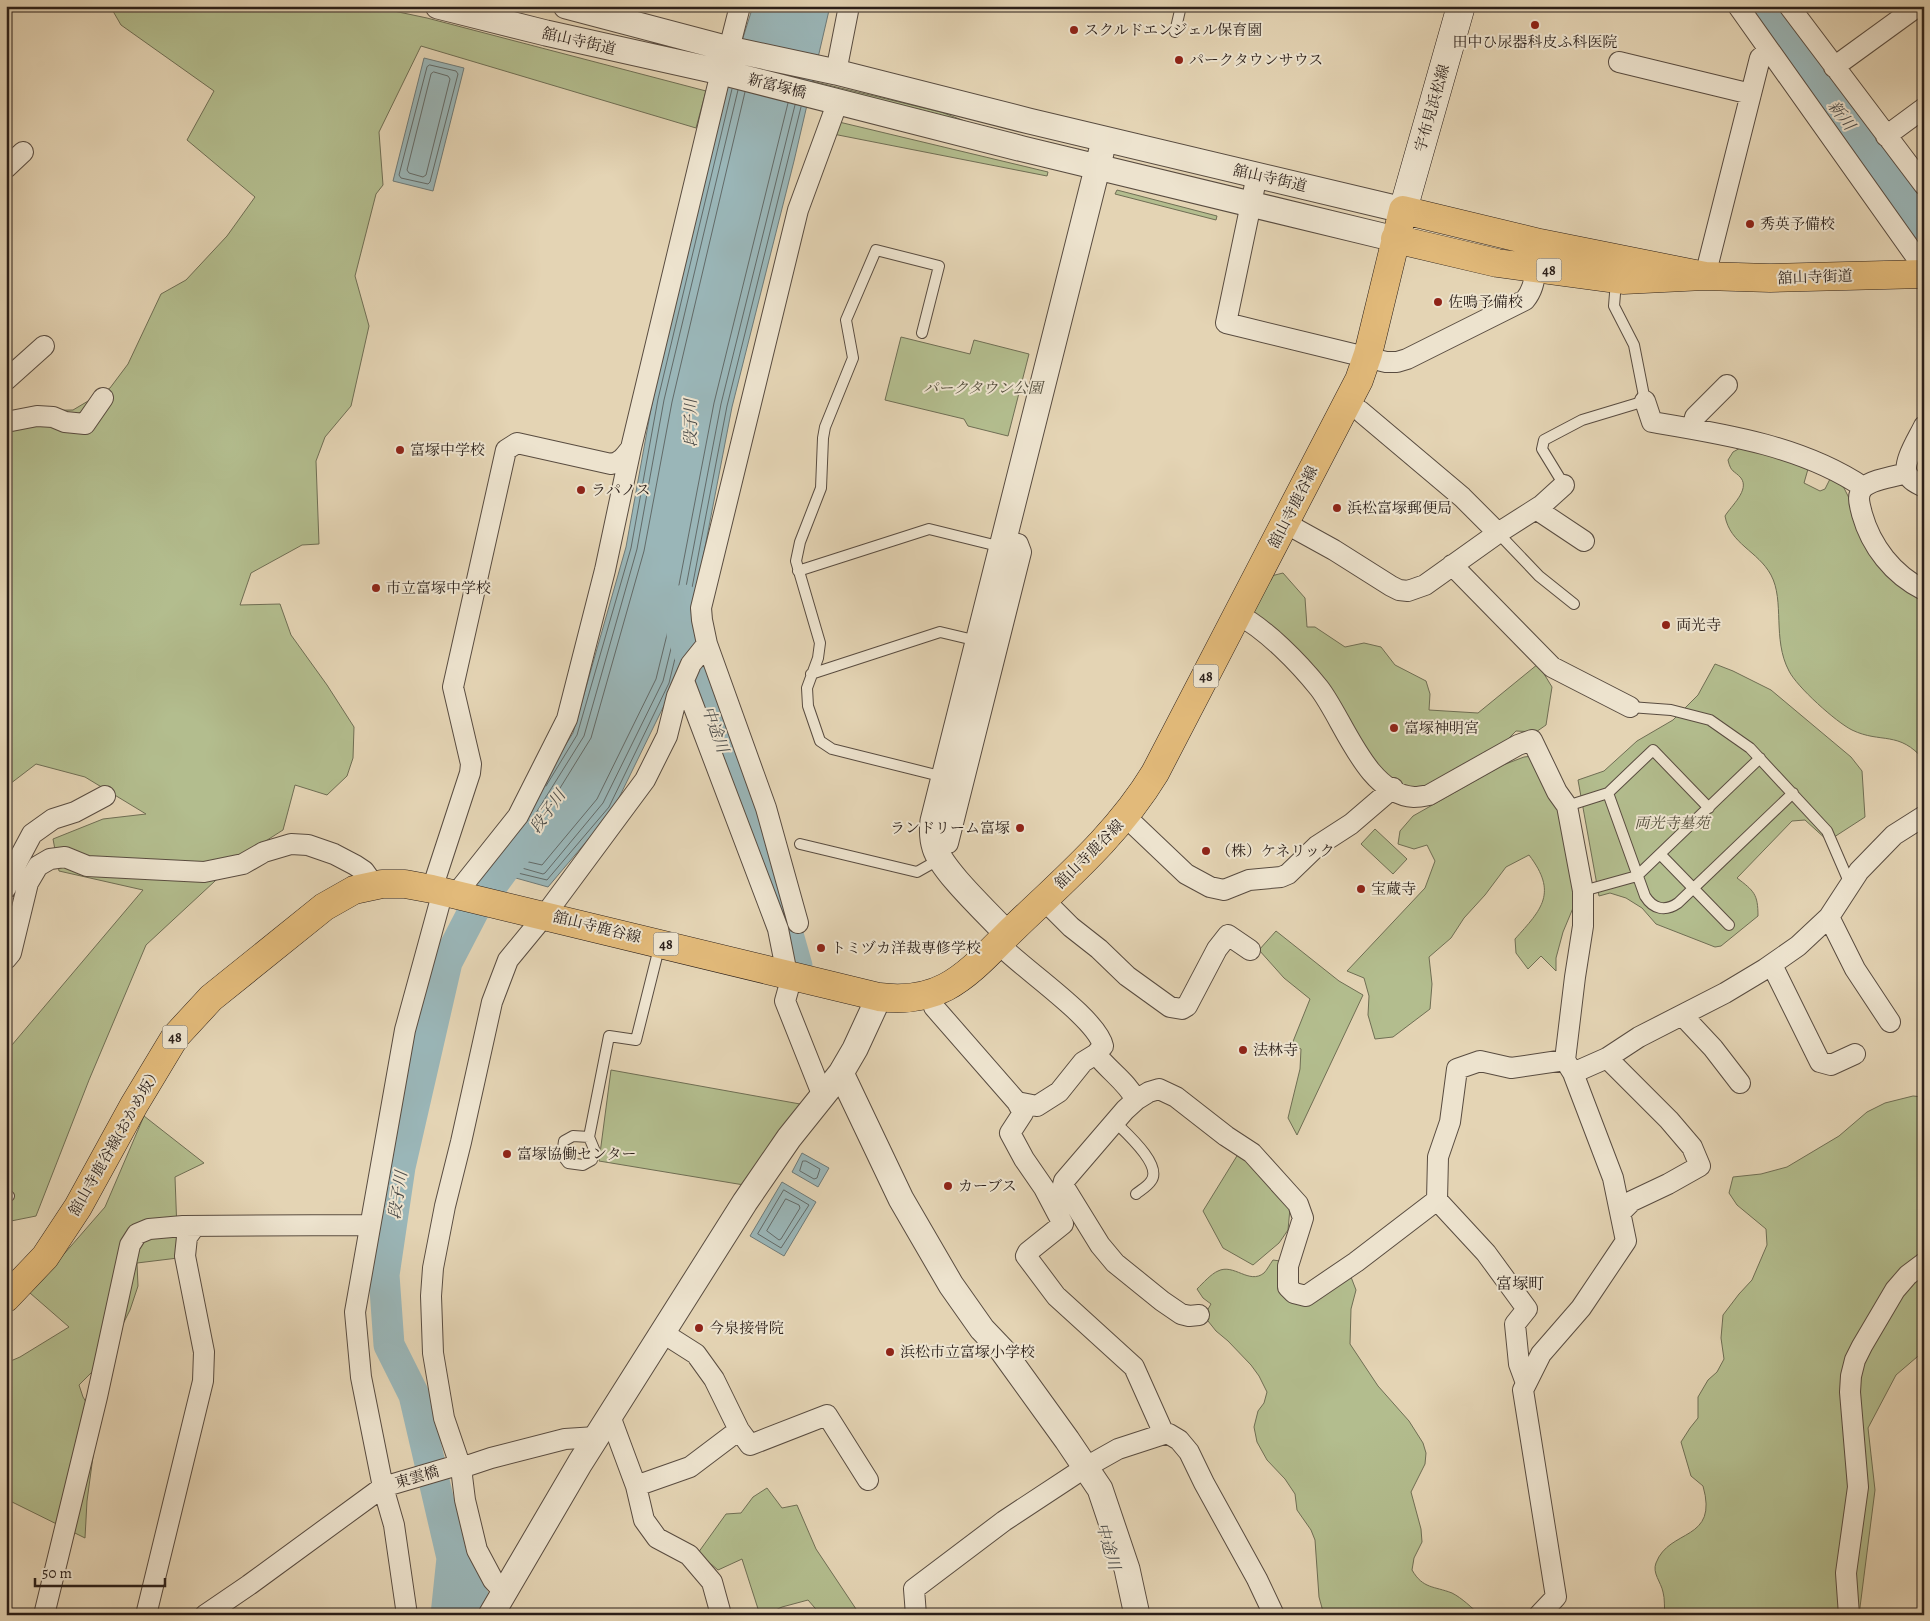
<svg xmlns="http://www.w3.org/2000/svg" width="1930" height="1621" font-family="Alegreya,'Noto Serif JP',serif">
<rect width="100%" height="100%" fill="#e4d4b4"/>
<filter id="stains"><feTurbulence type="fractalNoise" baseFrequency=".004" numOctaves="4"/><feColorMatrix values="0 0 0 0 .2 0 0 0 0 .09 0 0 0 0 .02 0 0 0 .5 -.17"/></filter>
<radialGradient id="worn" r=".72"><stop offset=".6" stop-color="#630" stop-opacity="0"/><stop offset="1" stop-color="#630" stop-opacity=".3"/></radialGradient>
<path fill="#b3bd8e" stroke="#6f6e54" d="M110 6H370L427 18 706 91 696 128 421 46 379 132 383 185 376 194 355 276 369 326 351 406 325 437 316 461 319 544 302 545 251 573 240 605 280 604 291 635 327 685 354 727 353 758 347 776 327 795 295 785 283 830 242 856 146 945 89 1080 36 1216 6 1222V1052L143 890 59 871 53 839 103 819 146 814 85 777 36 764 6 787V416L14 411 73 410 110 388 128 364 161 294 186 280 227 236 255 197 187 140 214 91 121 25Z
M667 43 736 63 941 112 978 126 723 64 667 46Z
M839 122 1048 172 1047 176 833 134Z
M1117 190 1217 216 1216 220 1115 194Z
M901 337 970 354 974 340 1029 354 1008 436 968 426 964 419 885 400Z
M1742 447H1751L1808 469 1804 483 1820 491 1825 489 1830 479 1833 478 1844 488 1851 502 1924 599V760C1899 730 1881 744 1852 730 1836 722 1797 687 1789 671 1772 639 1785 601 1771 575 1758 551 1730 544 1725 516 1731 506 1750 490 1741 478 1734 470 1731 473 1728 460L1733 452Z
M1283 573 1305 598 1307 627H1315L1345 647 1364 643 1381 647 1395 665 1426 681 1430 694 1429 710 1478 713 1538 664 1552 687 1546 725 1536 732 1516 731 1500 747 1485 752 1437 785 1408 788 1381 773 1274 631 1247 606 1271 576Z
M1715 664 1733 671 1771 690 1851 757 1862 771 1865 817 1828 841 1805 820 1792 821 1737 878C1754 891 1758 894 1758 916L1721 946 1715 947 1656 924 1642 908 1626 898 1610 893 1599 896 1578 780 1604 771 1637 741 1673 720 1698 695Z
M1542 755 1555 771 1578 896 1563 932 1556 958V971L1541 956 1528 969 1516 953 1515 939C1542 909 1558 893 1529 855L1506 867 1485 895 1464 918 1451 938 1429 957 1432 984 1430 1009 1393 1037 1375 1039 1368 1015 1369 996 1364 978 1347 971 1425 888 1435 861 1427 845 1414 849 1398 844 1400 831 1413 816 1503 765 1524 757Z
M1375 829 1407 859 1393 874 1361 844Z
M1276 931 1339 981 1363 995 1297 1135 1288 1118 1300 1069 1301 1049 1292 1044 1310 999 1284 978 1259 950Z
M611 1070 800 1104 744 1185 599 1161Z
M1913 1096 1924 1097V1351L1896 1375 1868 1428 1875 1490 1859 1615H1665C1664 1607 1665 1599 1663 1592 1661 1582 1652 1573 1656 1563 1669 1528 1719 1542 1703 1486L1691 1476 1681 1442 1690 1428 1698 1418V1397L1708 1380 1717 1372 1724 1359 1721 1338 1723 1315 1739 1294 1752 1280 1767 1245 1766 1229 1737 1205 1729 1193 1733 1177 1761 1174 1787 1167 1839 1136 1867 1112 1885 1103Z
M144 1116 204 1163 175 1177 178 1258 137 1263 138 1286 130 1310 106 1358 79 1385 83 1397 96 1418 94 1449 87 1501 85 1538 6 1499V1363L20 1357 69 1327 30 1293 105 1207Z
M1240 1151 1290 1208 1288 1230 1279 1243 1253 1265 1223 1248 1203 1211Z
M1273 1260 1280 1261 1278 1270 1282 1279 1305 1289 1351 1277 1356 1290 1351 1309 1350 1344 1378 1386 1409 1421 1423 1443 1426 1453 1425 1464 1411 1492 1421 1529 1422 1542 1414 1558 1412 1570C1423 1589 1434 1586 1452 1593 1462 1598 1472 1608 1480 1615H1324L1319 1597 1315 1540 1311 1530 1297 1510 1295 1494 1285 1479 1267 1460 1257 1442 1254 1427 1258 1411 1264 1403 1267 1392 1259 1376 1251 1365 1228 1341 1216 1331 1204 1316 1211 1304 1203 1298 1197 1289C1203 1283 1211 1274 1218 1271 1234 1263 1249 1285 1264 1273 1267 1270 1270 1264 1273 1260Z
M767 1488 782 1508 797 1505 816 1549 860 1615H821L808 1600 782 1607 765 1615H760L742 1559 718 1570 698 1553 726 1514 741 1513 753 1497Z"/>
<path fill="#9ab6b8" stroke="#6e7a78" d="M753 6H830L794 161 732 407 696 594 674 685 613 810 548 887 487 870 573 733 626 547 653 398 724 98Z
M424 58 464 68 433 191 393 181Z
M802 1153 829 1168 818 1187 792 1172Z
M782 1182 816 1202 784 1256 750 1236Z"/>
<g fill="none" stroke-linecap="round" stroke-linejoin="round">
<path stroke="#626a68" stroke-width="1" d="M430 65 456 71 458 74 430 182 428 184 401 178 399 175 427 67Z
M434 72 448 76 450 79 426 175 423 177 409 173 407 170 431 74Z
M738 90 664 400 637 549 584 736 506 861 508 864 543 874 545 873 603 803 663 681 685 592 721 404 795 105
M745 92 672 402 644 551 591 738 518 856 520 860 542 865 597 799 656 679 678 590 714 403 788 103
M546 786 577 735 631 548 658 399 732 89
M508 847 497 865V868L547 880 609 807 669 683 691 593 727 406 801 107
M803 1161H806L820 1169 817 1178 814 1179 800 1171Z
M784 1190 809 1205 781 1248 758 1234Z
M786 1199 799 1205 800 1208 781 1239 779 1240 767 1231Z"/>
<path stroke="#9ab6b8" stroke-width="31" d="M1759 6 1924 225
M684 600 682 634 782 913 797 966
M452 1558 483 1615
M446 1615 452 1558 414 1395 389 1345 384 1275 400 1167 447 962 474 910 526 839"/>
<defs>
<path id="service" d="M1175 32 1181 6
M922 333 939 266 876 250 846 320 853 358 825 427 823 438 821 488 800 542 796 561 820 643 818 658 807 688 808 706 820 741 832 749 944 777
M1564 485 1542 449 1544 440 1582 420 1645 401 1634 345 1614 306 1616 281
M1498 533 1539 576 1574 604
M798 571 929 529 1002 547
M811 674 940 632 978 641
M1630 707 1671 710 1710 720 1750 748 1827 831 1850 884
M1608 793 1645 896C1653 909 1665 912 1678 903L1793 793
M1567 806 1608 793 1653 750 1709 808
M800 844 917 872 940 859
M1660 854 1729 925
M1583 891 1637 876 1760 758
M1115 1122C1126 1133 1163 1165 1151 1181 1148 1186 1141 1190 1136 1194
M589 1137 573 1136 564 1141 562 1155 568 1163 583 1165 592 1160 594 1149 589 1137 609 1036 636 1040 660 944
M6 1197 9 1196"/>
<path id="minor" d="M1738 6 1924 268
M1789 6 1924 185
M729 49 740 6
M1619 62 1751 94
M1834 67 1918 6
M836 72 849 6
M1886 136 1924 108
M6 168 23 152
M1257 175 1226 323 1386 362H1397L1407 359 1525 300C1533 290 1534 281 1536 269
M1705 276 1760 58 1770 51
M6 380 44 346
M1645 401 1652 422C1724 434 1802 446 1863 487
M1346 404 1360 411 1462 497 1498 533
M6 422 37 416 53 417 65 422 85 424 103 398
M1924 426C1919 437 1901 464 1908 475 1911 481 1918 484 1924 487
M1693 428 1695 417 1727 385
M1907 473C1896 476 1870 480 1863 488 1856 496 1860 505 1862 514 1871 546 1893 575 1924 590
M1536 509 1584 541
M1285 523 1334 550 1391 586 1399 590 1408 591 1425 585 1498 533 1542 505 1564 485
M1452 565 1552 667 1630 707
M1237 614C1266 629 1299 663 1319 688 1344 720 1366 794 1414 797 1419 797 1424 796 1429 795L1518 745 1532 740 1557 792 1567 806 1583 891V926L1575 977 1565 1060 1573 1073 1613 1178 1626 1241 1581 1308 1541 1354 1523 1390 1556 1597 1539 1615
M684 681 778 929 787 974
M1126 817 1186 874 1210 887 1224 890 1249 880 1281 877 1288 874 1317 846 1351 824 1393 788
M934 847 948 843 1021 552 1018 544 1004 541
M6 888 16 864 32 834 53 819 75 812 105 796
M432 889 470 773 471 764 453 687 506 450 517 443 611 464C621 462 625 456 631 448
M456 894 518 816 567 719 605 570 631 448 721 72
M1044 900 1071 927 1099 949 1127 976 1170 1007 1182 1009 1187 1006 1217 949 1228 935 1250 950
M1829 917 1855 969 1890 1022
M798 923 766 808 707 644 702 620 701 608 798 210 834 112V100
M6 959 11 953 28 883 38 866 50 859 65 857 87 866 204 872 243 864 264 852 291 844 308 845 334 854 355 865 364 871 374 885
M1772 965 1820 1062 1831 1065 1855 1054
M792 976 785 1001 822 1094
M930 993 934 1007 1017 1102 1037 1106 1059 1092 1083 1062 1096 1054 1103 1046C1097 1018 1020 967 998 943
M1682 1015 1713 1048 1740 1083
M1096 1054C1109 1071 1127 1082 1136 1100L1149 1092 1159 1089 1176 1097 1226 1136 1252 1153 1298 1204 1303 1218 1288 1266V1287L1294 1293 1306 1296 1356 1262 1437 1200 1486 1253 1527 1309 1515 1324 1519 1364 1526 1383
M1607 1058 1669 1120 1692 1147 1700 1166 1668 1184 1632 1201 1621 1212
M1573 1073 1607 1058 1639 1037 1725 993 1765 969 1798 946 1829 917 1859 871 1894 835 1924 816
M1136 1100 1125 1110 1064 1181 1063 1185 1100 1245 1115 1263 1162 1301 1181 1314 1189 1316 1199 1315
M1437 1200 1438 1157 1450 1122 1457 1069 1480 1061 1511 1068 1565 1060
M663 1333 696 1354 714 1379 739 1430 750 1445 827 1415 868 1480
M610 1416 636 1486 644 1520 657 1538 689 1555 712 1582 720 1611 718 1615
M1164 1434H1169L1179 1440 1189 1452 1204 1483 1257 1579 1274 1615
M636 1486 690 1467 739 1430
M504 1592 493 1580 477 1550 465 1500 461 1468 444 1418 433 1353 431 1296 433 1268 445 1206 461 1142 492 1002 508 960 545 915 645 780 667 736 677 696 691 664 707 644
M44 1615 97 1397 130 1245 137 1234 149 1229 183 1226 370 1225
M146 1615 203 1381 204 1352 185 1256 187 1237 195 1226
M205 1615 249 1585 383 1487 451 1467 461 1468 491 1458 565 1439 596 1437
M407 1615 394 1525 383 1487 361 1377 355 1312 405 1030 443 891
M916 1615 914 1589 1004 1521 1086 1467 1118 1449 1164 1434 1134 1367 1056 1296 1026 1256 1028 1252 1063 1224 1044 1188 1024 1159 1010 1133 1023 1113 1017 1102
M1849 1615 1846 1573 1858 1487 1850 1392 1851 1376 1855 1360 1862 1346 1895 1290 1908 1275 1924 1263"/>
<path id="tertiary" d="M438 6 546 33 721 72 1023 149 1395 239
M566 6 729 49 836 72 1029 121 1403 210
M1007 934C989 914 942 871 935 848 932 839 932 830 933 821L1101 153
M841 1073 901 1199 951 1285 982 1329 1002 1350 1067 1440 1100 1489 1127 1569 1137 1615
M491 1615 580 1463 745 1202 789 1138 841 1073 855 1049 879 997"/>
<path id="secondary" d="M1403 210 1461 6"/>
<path id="primary" d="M1395 239 1497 263 1623 280 1704 276 1770 278 1924 274
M6 1298 45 1257 78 1207 134 1105 175 1037 211 998 324 907 354 890 382 884H405L432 889 879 997C902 1000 925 998 946 987 972 973 993 948 1015 927 1066 878 1118 834 1155 773L1359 380 1368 354 1403 210 1540 243 1705 276"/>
</defs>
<use href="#service" stroke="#594c40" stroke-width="12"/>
<use href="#minor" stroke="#594c40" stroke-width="22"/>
<use href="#tertiary" stroke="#594c40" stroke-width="27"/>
<use href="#secondary" stroke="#2b1f19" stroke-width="29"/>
<use href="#primary" stroke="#2b1f19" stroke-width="29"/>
<use href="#service" stroke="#ede3ce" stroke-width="10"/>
<use href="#minor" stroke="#ede3ce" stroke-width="20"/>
<use href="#tertiary" stroke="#ede3ce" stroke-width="25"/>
<use href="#secondary" stroke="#ede3ce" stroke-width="28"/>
<use href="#primary" stroke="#e2ba7a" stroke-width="28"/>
</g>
<g fill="#8f2418" stroke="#ede3ce" stroke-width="2">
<circle cx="1535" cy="25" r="5"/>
<circle cx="1074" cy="30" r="5"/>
<circle cx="1179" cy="60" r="5"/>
<circle cx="1750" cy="224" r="5"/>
<circle cx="1438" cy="302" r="5"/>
<circle cx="400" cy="450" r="5"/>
<circle cx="581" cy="490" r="5"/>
<circle cx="1337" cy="508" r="5"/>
<circle cx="376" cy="588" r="5"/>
<circle cx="1666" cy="625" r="5"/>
<circle cx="1394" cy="728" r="5"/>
<circle cx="1020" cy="828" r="5"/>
<circle cx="1206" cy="851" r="5"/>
<circle cx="1361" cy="889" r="5"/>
<circle cx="821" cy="948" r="5"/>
<circle cx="1243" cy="1050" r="5"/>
<circle cx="507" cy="1154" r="5"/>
<circle cx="948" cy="1186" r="5"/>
<circle cx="699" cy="1328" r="5"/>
<circle cx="890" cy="1352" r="5"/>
</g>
<g text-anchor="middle" stroke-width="4" stroke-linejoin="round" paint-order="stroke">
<g fill="#ede3ce" stroke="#655a4f" stroke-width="1">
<rect x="1536.5" y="258.5" width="25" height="23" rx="4"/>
<rect x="1193.5" y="664.5" width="25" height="23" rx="4"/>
<rect x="653.5" y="932.5" width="25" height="23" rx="4"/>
<rect x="162.5" y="1025.5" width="25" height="23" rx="4"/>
</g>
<g font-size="14" font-weight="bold" fill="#2b1f19">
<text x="1549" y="275">48</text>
<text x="1206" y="681">48</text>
<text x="666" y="949">48</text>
<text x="175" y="1042">48</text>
</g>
<g font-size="15" fill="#2b1f19" stroke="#ede3ce" text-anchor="start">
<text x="1084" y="35">スクルドエンジェル保育園</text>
<text x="1535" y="47" text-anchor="middle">田中ひ尿器科皮ふ科医院</text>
<text x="1189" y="65">パークタウンサウス</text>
<text x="1760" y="229">秀英予備校</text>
<text x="1448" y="307">佐鳴予備校</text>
<text x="410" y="455">富塚中学校</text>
<text x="591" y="495">ラパノス</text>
<text x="1347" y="513">浜松富塚郵便局</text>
<text x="386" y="593">市立富塚中学校</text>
<text x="1676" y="630">両光寺</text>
<text x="1404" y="733">富塚神明宮</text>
<text x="1010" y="833" text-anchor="end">ランドリーム富塚</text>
<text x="1216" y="856">（株）ケネリック</text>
<text x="1371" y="894">宝蔵寺</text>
<text x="831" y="953">トミヅカ洋裁専修学校</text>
<text x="1253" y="1055">法林寺</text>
<text x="517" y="1159">富塚協働センター</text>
<text x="958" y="1191">カーブス</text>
<text x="709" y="1333">今泉接骨院</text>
<text x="900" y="1357">浜松市立富塚小学校</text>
</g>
<g font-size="15" fill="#2b1f19" stroke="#ede3ce">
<text transform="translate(579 41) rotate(13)" y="5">舘山寺街道</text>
<text transform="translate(777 86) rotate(14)" y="5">新富塚橋</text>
<text transform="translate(1432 108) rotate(-74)" y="5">宇布見浜松線</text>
<text transform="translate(1270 178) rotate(13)" y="5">舘山寺街道</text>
<text transform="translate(1815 277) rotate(-2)" y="5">舘山寺街道</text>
<text transform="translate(1293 507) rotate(-63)" y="5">舘山寺鹿谷線</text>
<text transform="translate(1089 854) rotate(-45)" y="5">舘山寺鹿谷線</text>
<text transform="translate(597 927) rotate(14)" y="5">舘山寺鹿谷線</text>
<text transform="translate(115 1141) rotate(-60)" y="5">舘山寺鹿谷線(おかめ坂）</text>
<text transform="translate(417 1477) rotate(-16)" y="5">東雲橋</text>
</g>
<g font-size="15" font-style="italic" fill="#544e3c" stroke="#ede3ce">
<text x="983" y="393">パークタウン公園</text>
<text x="1672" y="828">両光寺墓苑</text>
</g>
<g font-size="16" font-style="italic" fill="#4c4c49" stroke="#ede3ce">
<text transform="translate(1842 115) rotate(53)" y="6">新川</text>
<text transform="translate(690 423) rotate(-90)" y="6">段子川</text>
<text transform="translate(716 729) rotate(70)" y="6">中途川</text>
<text transform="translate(547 811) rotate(-54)" y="6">段子川</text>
<text transform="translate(397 1195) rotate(-81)" y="6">段子川</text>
<text transform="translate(1109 1546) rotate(74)" y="6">中途川</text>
</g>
<g font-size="16" fill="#2b1f19" stroke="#ede3ce">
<text x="1520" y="1289">富塚町</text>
</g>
</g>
<rect width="1930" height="1621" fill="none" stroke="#e4d4b4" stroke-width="25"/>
<rect x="8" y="8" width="1915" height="1606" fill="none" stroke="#2b1f19" stroke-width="2.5"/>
<rect x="12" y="12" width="1905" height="1596" fill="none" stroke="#2b1f19"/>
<path d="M35 1578v8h130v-8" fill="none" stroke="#2b1f19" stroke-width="2.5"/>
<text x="42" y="1578" font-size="15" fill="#2b1f19" stroke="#ede3ce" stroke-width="4" paint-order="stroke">50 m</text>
<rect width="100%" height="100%" filter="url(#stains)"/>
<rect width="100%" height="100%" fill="url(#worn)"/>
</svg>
